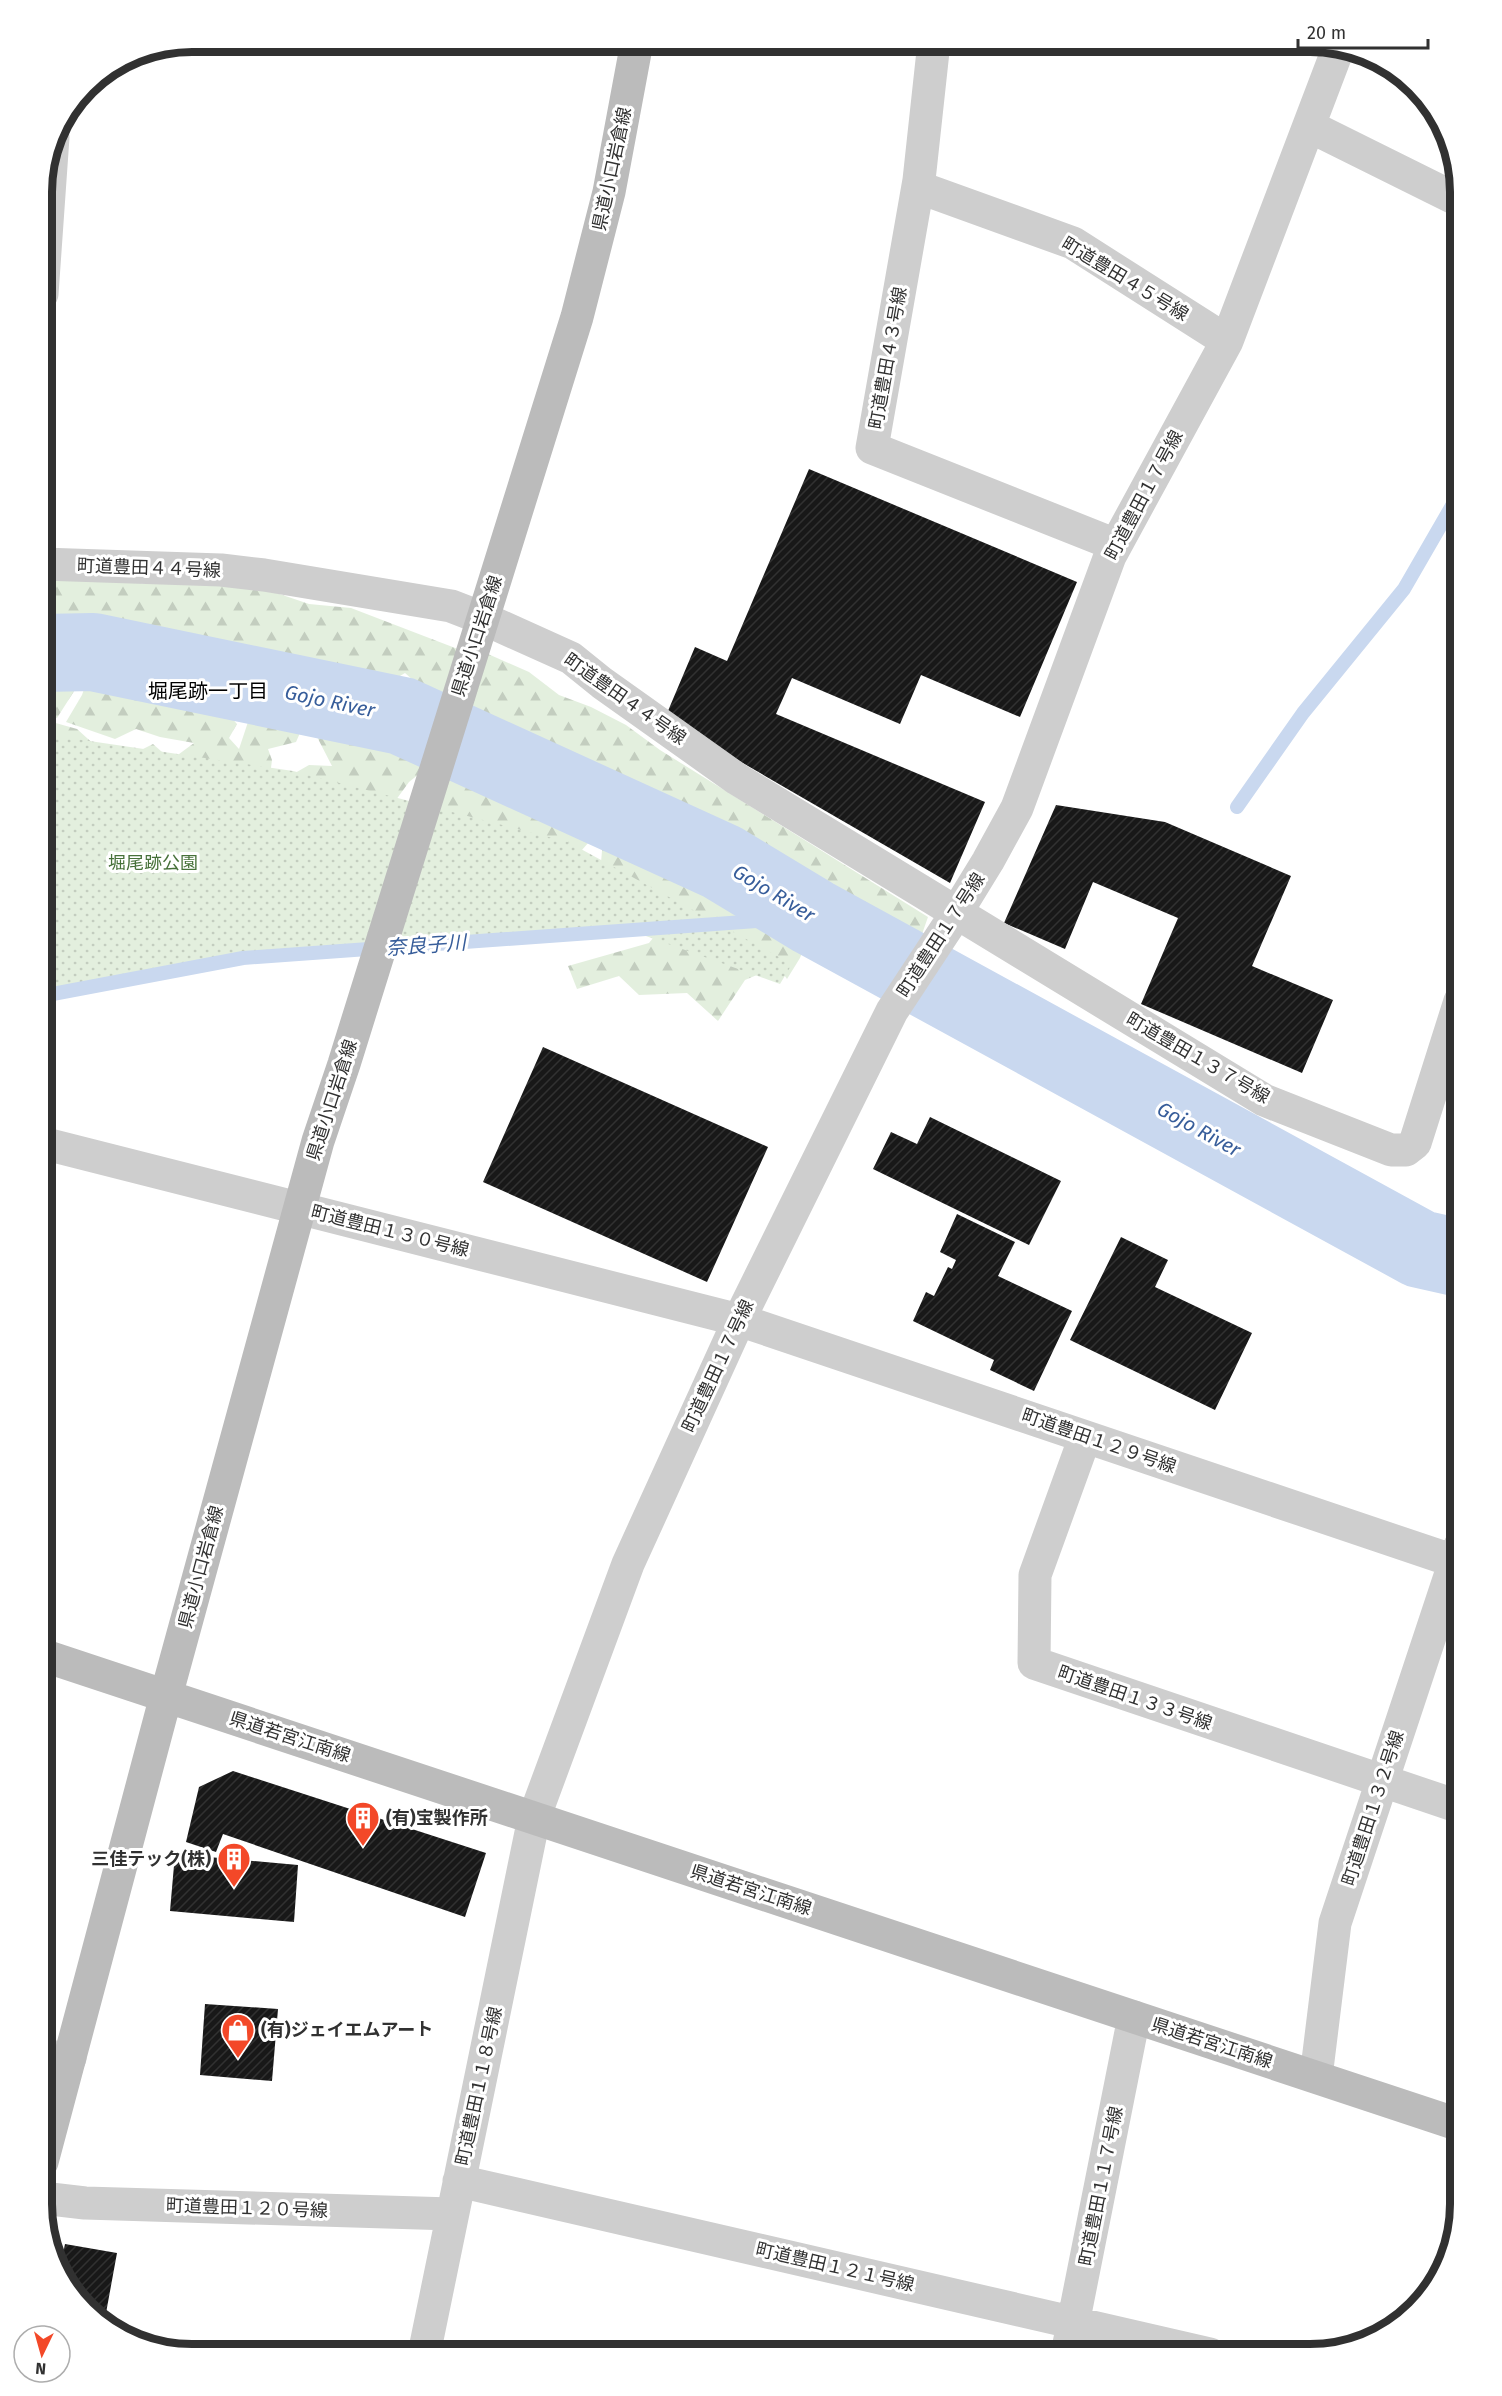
<svg xmlns="http://www.w3.org/2000/svg" width="1502" height="2396" font-family="'Fira Sans','Noto Sans JP',sans-serif">
<defs>
<pattern id="forest-firs" width="22" height="20" patternUnits="userSpaceOnUse" patternTransform="scale(1.5)"><rect width="22" height="20" fill="#e3efde"/><path d="M5 1l3.5 6h-7zM16 11l3.5 6h-7z" fill="#c3cdbf"/></pattern>
<pattern id="park-dots" width="8" height="8" patternUnits="userSpaceOnUse" patternTransform="scale(1.5)"><rect width="8" height="8" fill="#e3efde"/><path d="M2 2h.1M6 6h.1" fill="none" stroke="#c3cdbf" stroke-width="1.8" stroke-linecap="round"/></pattern>
<pattern id="building-hatch" width="6" height="6" patternUnits="userSpaceOnUse" patternTransform="scale(1.5)"><rect width="6" height="6" fill="#181818"/><path d="M-1 1l2-2M0 6l6-6M5 7l2-2" fill="none" stroke="#313131"/></pattern>
</defs>
<rect width="100%" height="100%" fill="#fff"/>
<path fill="url(#forest-firs)" d="M109 571 143 584 169 579 259 587 309 604 351 608 463 651 488 654 529 672 559 695 591 707 626 725 660 750 928 917 921 937 892 954 863 931 818 928 775 882 729 875 680 852 640 809 535 758 514 728 461 723 405 673 388 683 336 682 332 665 289 670 228 668 197 652 185 663 148 653 113 638 88 642 42 627V581L76 580Z
M58 666 78 685 57 718 42 712V682L47 683Z
M90 671 140 672 228 691 222 707 237 724 229 738 239 749 248 722 238 698 262 677 279 681 287 699 307 717 296 742 268 749 272 760 269 783 42 752 45 720 77 729 98 748 127 757 153 744 171 760 194 743 160 737 136 729 115 739 66 722 82 695Z
M321 712 374 715 415 736 429 766 409 782 385 815 274 785 309 765 332 766 315 733Z
M435 750 527 764 580 806 596 834 567 867 599 919 560 942 492 937 421 787Z
M603 839 642 840 673 858 717 874 720 889 758 891 790 926 808 937 800 958 787 979 778 966 745 980 718 1021 687 993 639 995 619 976 577 989 568 966 649 943 670 917 599 886Z"/>
<path fill="url(#park-dots)" d="M42 734 293 771 568 842 792 964 780 984 629 930 243 958 42 996Z"/>
<g fill="none" stroke-linecap="round" stroke-linejoin="round">
<path stroke="#c9d8ef" stroke-width="14" d="M1237 807 1303 713 1404 589 1460 492
M42 996 243 958 813 917"/>
<path stroke="#c9d8ef" stroke-width="78" d="M42 653 93 652 402 716 722 862 813 917 1420 1249 1460 1258"/>
</g>
<path fill="url(#building-hatch)" d="M809 469 1077 582 1020 717 921 675 900 724 792 678 776 714 985 802 950 883 665 718 695 647 727 661Z
M1056 805 1165 822 1291 876 1252 966 1333 1000 1302 1073 1141 1004 1178 918 1093 882 1065 949 1004 923Z
M543 1047 768 1147 707 1282 483 1182Z
M930 1117 1061 1181 1029 1245 873 1169 891 1132 917 1144Z
M957 1214 1015 1242 998 1276 1072 1311 1034 1391 990 1370 994 1360 913 1321 926 1292 934 1296 948 1267 952 1269 956 1260 940 1252Z
M1121 1237 1168 1260 1155 1287 1252 1333 1215 1410 1070 1340Z
M233 1771 486 1853 465 1917 223 1834 216 1852 186 1842 199 1787Z
M175 1854 298 1865 294 1922 170 1911Z
M205 2004 278 2009 272 2081 200 2075Z
M65 2244 117 2253 104 2324 59 2272Z"/>
<g fill="none" stroke-linecap="round" stroke-linejoin="round">
<path stroke="#cecece" stroke-width="33" d="M934 42 919 180 872 448 1116 545
M1309 126 1460 201
M918 187 1073 243 1227 341
M42 294 53 137
M42 564 221 570 264 575 451 606 482 618 571 658 602 683 737 779 1264 1100 1391 1150H1406L1415 1143 1460 1001
M42 1143 739 1320 1460 1563
M1085 1437 1035 1575 1034 1663 1460 1807
M42 2056 70 2058
M1316 2077 1335 1923 1460 1546
M459 2181 1210 2354
M42 2198 85 2203 452 2214
M424 2354 534 1818 628 1564 739 1320 892 1011 950 923 988 861 1017 808 1110 556 1227 341 1338 49
M1067 2354 1134 2017"/>
<path stroke="#bbb" stroke-width="33" d="M42 1655 1460 2125
M42 2162 166 1696 318 1141 344 1064 577 317 609 192 637 42"/>
</g>
<defs>
<symbol id="building-pin" viewBox="-11 -11 22 30"><path d="M0 17L-7.5 6A9.5 9.5 0 1 1 7.5 6Z" fill="#f34828" stroke="#fff"/><path d="M-4-6H4V6H1V3H-1V6H-4ZM-2.5-4.3h1.7v1.8h-1.7ZM.8-4.3h1.7v1.8H.8ZM-2.5-1h1.7V.8h-1.7ZM.8-1h1.7V.8H.8Z" fill="#fff"/></symbol>
<symbol id="shop-pin" viewBox="-11 -11 22 30"><path d="M0 17L-7.5 6A9.5 9.5 0 1 1 7.5 6Z" fill="#f34828" stroke="#fff"/><path d="M-5-2.5h2.3a2.7 3.5 0 0 1 5.4 0H5L5.5 6h-11ZM-1.5-2.5h3a1.5 2.3 0 0 0-3 0Z" fill="#fff"/></symbol>
</defs>
<g fill-rule="evenodd">
<use href="#building-pin" x="344" y="1799" width="38" height="52"/>
<use href="#building-pin" x="215" y="1840" width="38" height="52"/>
<use href="#shop-pin" x="219" y="2011" width="38" height="52"/>
</g>
<g text-anchor="middle" stroke-width="6" stroke-linejoin="round" paint-order="stroke">
<g font-size="18" fill="#313131" stroke="#fff">
<text transform="translate(612 169) rotate(-78)" y="6">県道小口岩倉線</text>
<text transform="translate(1125 279) rotate(31)" y="6">町道豊田４５号線</text>
<text transform="translate(888 358) rotate(-80)" y="6">町道豊田４３号線</text>
<text transform="translate(1144 495) rotate(-62)" y="6">町道豊田１７号線</text>
<text transform="translate(149 568) rotate(2)" y="6">町道豊田４４号線</text>
<text transform="translate(477 636) rotate(-72)" y="6">県道小口岩倉線</text>
<text transform="translate(625 699) rotate(35)" y="6">町道豊田４４号線</text>
<text transform="translate(941 935) rotate(-57)" y="6">町道豊田１７号線</text>
<text transform="translate(1198 1058) rotate(30)" y="6">町道豊田１３７号線</text>
<text transform="translate(332 1100) rotate(-72)" y="6">県道小口岩倉線</text>
<text transform="translate(390 1231) rotate(14)" y="6">町道豊田１３０号線</text>
<text transform="translate(718 1366) rotate(-65)" y="6">町道豊田１７号線</text>
<text transform="translate(1099 1441) rotate(19)" y="6">町道豊田１２９号線</text>
<text transform="translate(201 1567) rotate(-75)" y="6">県道小口岩倉線</text>
<text transform="translate(1135 1698) rotate(19)" y="6">町道豊田１３３号線</text>
<text transform="translate(290 1737) rotate(18)" y="6">県道若宮江南線</text>
<text transform="translate(1373 1808) rotate(-72)" y="6">町道豊田１３２号線</text>
<text transform="translate(751 1890) rotate(18)" y="6">県道若宮江南線</text>
<text transform="translate(1212 2043) rotate(18)" y="6">県道若宮江南線</text>
<text transform="translate(479 2086) rotate(-78)" y="6">町道豊田１１８号線</text>
<text transform="translate(1101 2186) rotate(-79)" y="6">町道豊田１１７号線</text>
<text transform="translate(247 2208) rotate(2)" y="6">町道豊田１２０号線</text>
<text transform="translate(835 2267) rotate(13)" y="6">町道豊田１２１号線</text>
</g>
<g font-size="18" fill="#47713a" stroke="#fff">
<text x="153" y="869">堀尾跡公園</text>
</g>
<g font-size="18" font-weight="bold" fill="#313131" stroke="#fff" text-anchor="start">
<text x="386" y="1824">(有)宝製作所</text>
<text x="211" y="1865" text-anchor="end">三佳テック(株)</text>
<text x="261" y="2036">(有)ジェイエムアート</text>
</g>
<g font-size="20" fill="#000" stroke="#fff">
<text x="208" y="698">堀尾跡一丁目</text>
</g>
<g font-size="20" font-style="italic" fill="#375d9a" stroke="#fff">
<text transform="translate(330 701) rotate(12)" y="7">Gojo River</text>
<text transform="translate(774 893) rotate(31)" y="7">Gojo River</text>
<text transform="translate(426 945) rotate(-4)" y="7">奈良子川</text>
<text transform="translate(1199 1129) rotate(29)" y="7">Gojo River</text>
</g>
</g>
<path d="M0 0H1502V2396H0ZM192 52H1310A140 140 0 0 1 1450 192V2204A140 140 0 0 1 1310 2344H192A140 140 0 0 1 52 2204V192A140 140 0 0 1 192 52Z" fill="#fff" fill-rule="evenodd"/>
<path fill="none" stroke="#313131" stroke-width="8" d="M192 52H1310A140 140 0 0 1 1450 192V2204A140 140 0 0 1 1310 2344H192A140 140 0 0 1 52 2204V192A140 140 0 0 1 192 52Z"/>
<g transform="translate(42 2354) rotate(185)"><circle r="28" fill="#ffffff" stroke="#adadad" stroke-width="1.5"/>
<path d="M0-4.5L10 22L0 15L-10 22Z" fill="#f34828"/>
<text y="-9" font-size="16" font-weight="bold" text-anchor="middle" fill="#313131">N</text>
</g>
<path d="M1298 39v9h130v-9" fill="none" stroke="#313131" stroke-width="3"/>
<text x="1307" y="39" font-size="18" fill="#313131" stroke="#ffffff" stroke-width="4.5" paint-order="stroke">20 m</text>
</svg>
